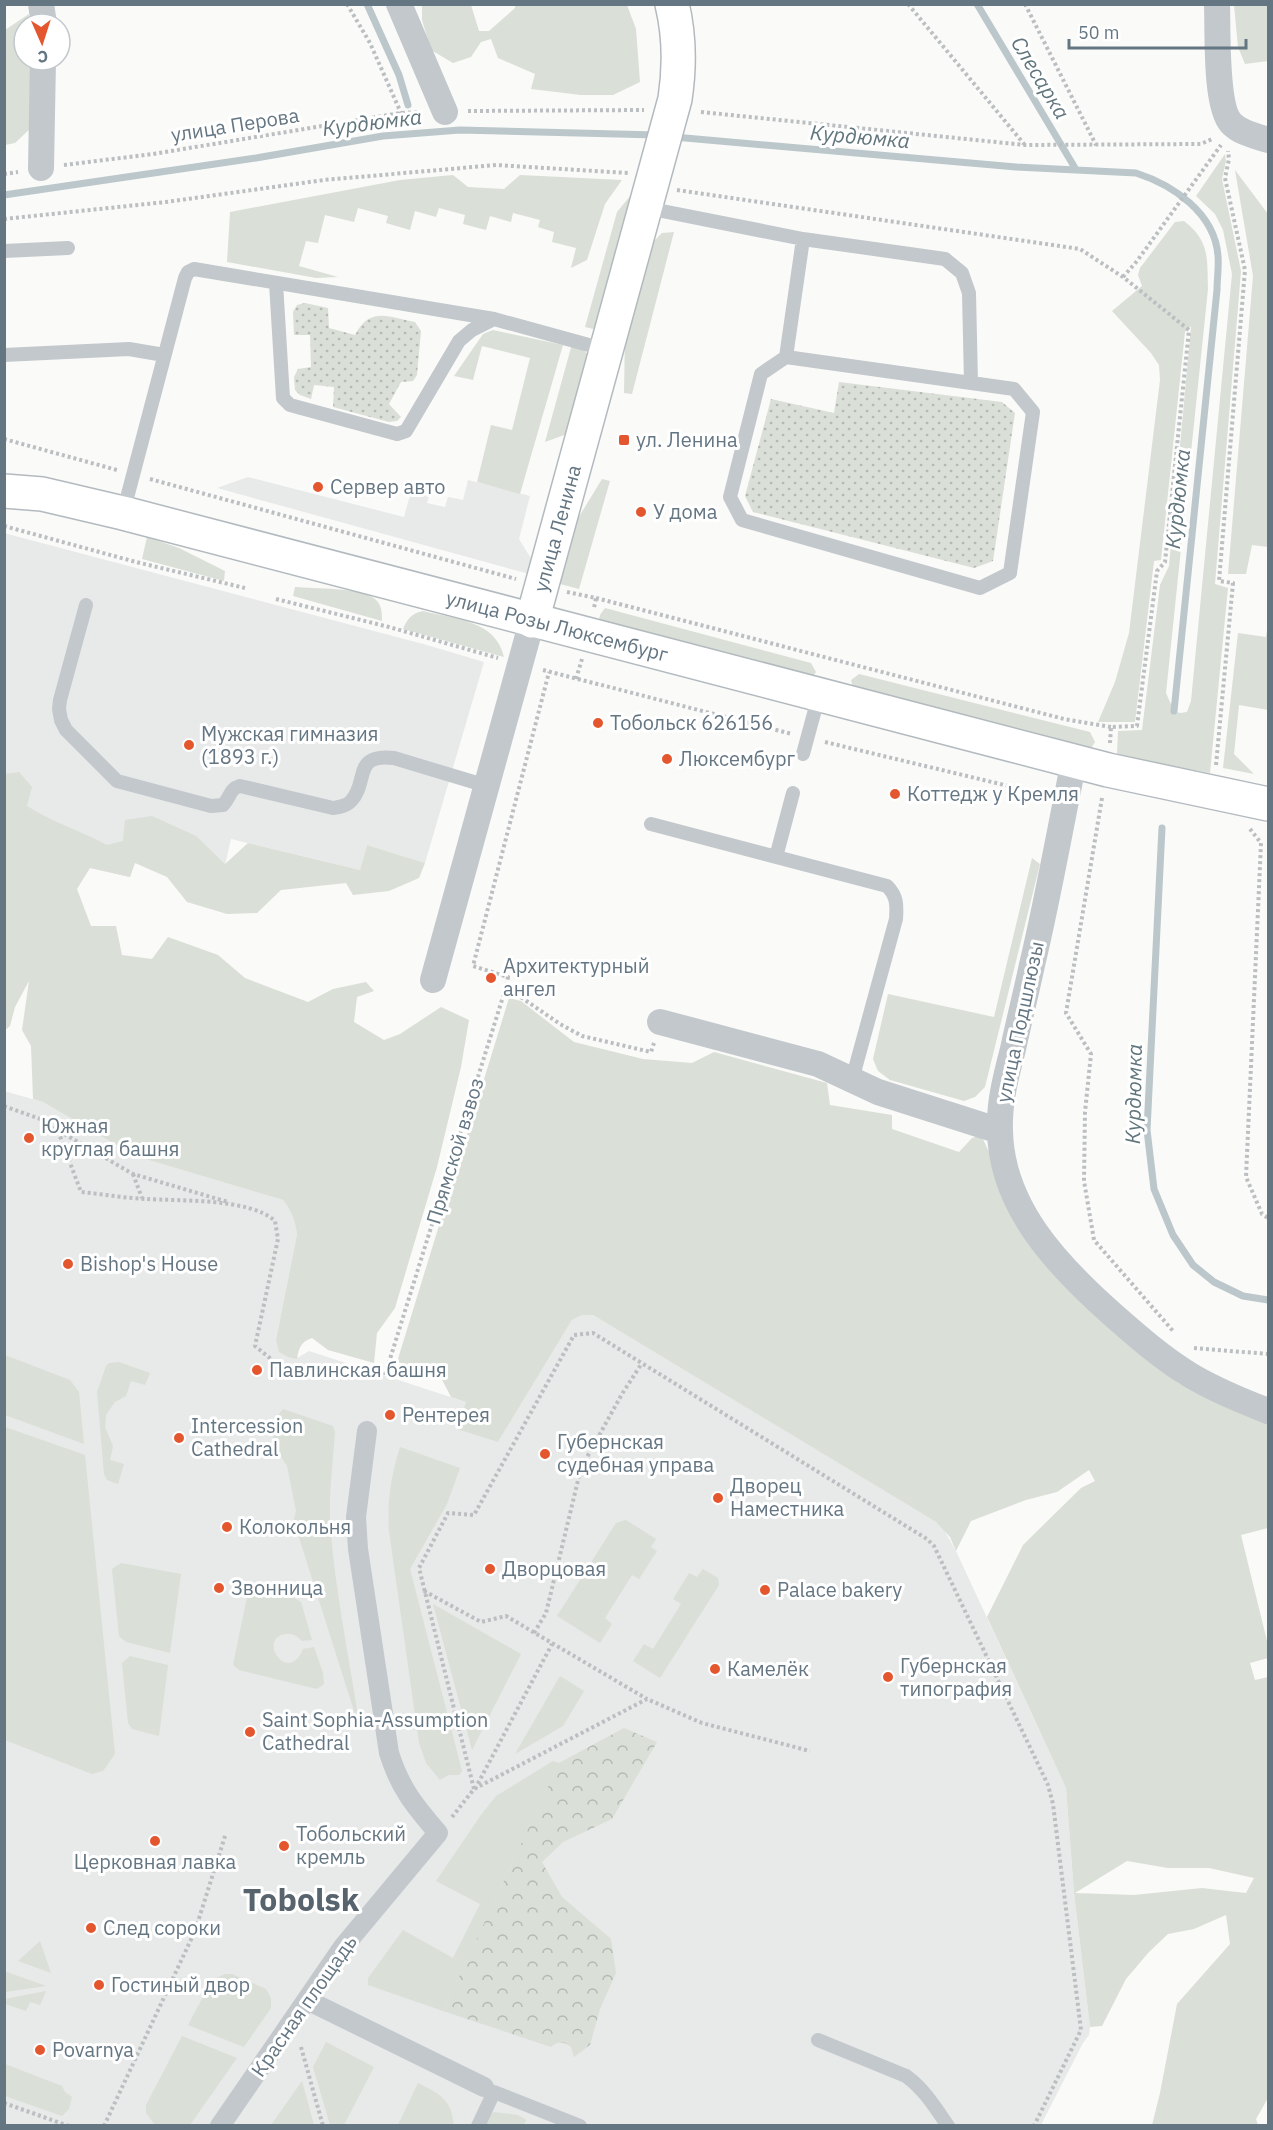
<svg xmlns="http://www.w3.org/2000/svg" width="1273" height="2130" font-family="'IBM Plex Sans',sans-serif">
<defs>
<pattern id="forest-crowns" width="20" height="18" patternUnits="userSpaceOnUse" patternTransform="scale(1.5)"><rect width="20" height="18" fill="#dadfd7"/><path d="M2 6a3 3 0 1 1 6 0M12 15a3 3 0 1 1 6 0" fill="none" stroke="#b4b9b4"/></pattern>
<pattern id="park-dots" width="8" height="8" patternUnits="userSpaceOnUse" patternTransform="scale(1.5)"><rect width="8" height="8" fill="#dadfd7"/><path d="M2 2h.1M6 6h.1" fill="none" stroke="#b4b9b4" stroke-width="1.8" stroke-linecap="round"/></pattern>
</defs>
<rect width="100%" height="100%" fill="#fafaf8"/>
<path fill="#e8e9e9" d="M248 477 404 517 412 488 430 493 427 503 445 507 448 497 463 500 468 480 530 496 519 539 537 568 529 574 217 488Z
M4 533 427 645 484 662 425 863 367 845 360 870 231 839 225 865 141 842 130 877 5 848Z
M4 1091 43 1102 135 1156 283 1200 291 1209 295 1220 297 1234 276 1340 288 1357 297 1358 309 1351 466 1402 498 1442 572 1320 582 1315H593L936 1522 943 1528 956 1551 1066 1788 1074 1893 1090 2027 1089 2035 1083 2043 1041 2125H5Z"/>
<path fill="#dadfd7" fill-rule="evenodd" d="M422 5H471L479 31H489L515 8V5H627L636 29 640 82 613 95H581L531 89 535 74 498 58 491 39 481 42 471 57 453 63 431 50 422 20Z
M1234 5H1268V61L1245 64 1238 47Z
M29 14V24H24V60H31L32 127 15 143 5 145V30Z
M1225 154 1226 161 1222 179 1241 271 1215 584 1228 588 1210 773 1117 755 1118 731 1142 730 1160 585 1169 566 1191 326 1185 332 1161 560 1154 561 1135 722H1098L1115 682 1129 633 1160 380 1159 365 1151 353 1112 311 1142 286 1138 275 1140 268 1175 222 1184 221C1210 241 1207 259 1208 289L1166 693 1174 711 1180 713 1187 712 1191 701 1232 274 1223 230 1215 214 1196 196Z
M1235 170 1268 214V547L1252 545 1246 574H1228L1253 276Z
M453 175 468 187 504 189 520 175 622 180 605 204 587 260 571 268 576 248 552 242 554 232 538 227 540 220 513 213 511 222 490 216 486 230 463 224 465 215 439 208 436 217 415 211 410 230 386 223 388 216 358 208 354 222 325 215 318 243 306 241 299 266 338 277 316 278 227 262 230 212 400 180Z
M636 189 606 317 593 329 585 327 617 212Z
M674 232 632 394 624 393 625 337 653 242 662 233Z
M493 330 563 345 520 494 477 482 491 425 512 430 530 358 482 346 473 380 454 376 483 334Z
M572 344 581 347 589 356 567 434 545 442Z
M602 479 610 481 579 589 560 584 577 520Z
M147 537 179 548 225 571 224 581 142 559Z
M295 587C314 589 361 587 375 599 382 605 382 613 382 621L293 596Z
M605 608 811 663 816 672 807 684 598 624 600 615Z
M423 611C454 619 496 620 504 657L403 629C407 619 412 613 423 611Z
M1268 623V710L1239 705 1234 754 1254 774 1223 768 1238 633 1266 637Z
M859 674 1090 732 1095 742 1087 755 855 697 851 680Z
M19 772 32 787 27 806C52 822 81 831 107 845L123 841 125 820 152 816 196 836 225 864 248 843 360 870 367 845 425 863 419 878 389 891 353 895 346 883 281 890 257 913 227 914 187 902 167 877 135 863 130 877 90 868 77 889 91 926H116L122 955 152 959 168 937 218 955 245 978 308 1002 333 989 366 982 374 991 357 997 354 1022 384 1040 400 1034 441 1007 469 1020 461 1067 437 1167 395 1308 377 1333 374 1363 328 1350 312 1338C301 1342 299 1347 297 1359L288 1357 279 1352 276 1340 297 1234C295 1220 292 1211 283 1200L135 1156 43 1102 33 1099 31 1046 22 1030 29 981 15 1007 10 1026 4 1031 5 774Z
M1032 858 1040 864 985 1087 975 1097 964 1101 890 1080 878 1071 873 1059 888 994 994 1017Z
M509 998 521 1001 574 1042 643 1059 692 1063 714 1052 827 1083 830 1105 892 1115V1129L959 1152 972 1138 981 1135 1031 1240 1124 1340 1178 1383 1268 1422V1528L1241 1535 1268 1645V1658L1250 1663 1255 1680 1268 1677V2098L1256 2119 1258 2125H1152L1160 2093 1177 2004 1230 1944 1226 1915 1194 1929 1168 1934 1149 1952 1126 1979 1102 2026 1090 2027 1074 1893 1066 1788 987 1617 1023 1545 1081 1488 1095 1481 1089 1470 1057 1492 1026 1500 971 1521 956 1551 950 1537 936 1522 593 1315H582L572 1320 498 1442 457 1429 466 1402 451 1397 438 1372 397 1362ZM1127 1861 1168 1868H1209L1254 1878 1246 1893 1202 1888 1134 1895 1075 1893Z
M5 1355 70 1380 79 1392 84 1444 5 1415Z
M119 1362 150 1373 145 1385 131 1381 126 1396 115 1402 106 1415 105 1427 113 1446 110 1460 124 1464 118 1484 107 1480 104 1474 97 1392 106 1366 109 1363Z
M283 1409 333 1426 335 1432C333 1461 329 1490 330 1520 334 1585 348 1651 358 1716L355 1714 295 1525 294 1519 296 1511 287 1466 273 1444V1436L278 1415Z
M5 1427 85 1455 115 1754 103 1771 92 1774 5 1740Z
M400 1447 460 1468 447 1504 410 1569 462 1771 459 1775H449L440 1780 426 1763 419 1743 389 1531C387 1501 391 1476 400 1447Z
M626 1520 656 1539 651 1547 657 1551 639 1579 632 1575 605 1618 612 1624 600 1643 557 1616 616 1523Z
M121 1563 181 1574 170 1653 126 1642 119 1636 112 1569Z
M703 1569 718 1578 719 1585 660 1678 633 1661 644 1644 653 1649 681 1604 673 1599 689 1573 697 1577Z
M255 1588 291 1596 301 1602 312 1640 302 1641C297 1636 293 1633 286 1634 256 1638 288 1686 303 1649L314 1647 323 1673 324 1684 317 1689 239 1670 233 1665 248 1592Z
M433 1604 521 1654 472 1750Z
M130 1656 168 1665 159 1736 132 1729 128 1723 122 1663Z
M560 1676 584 1691 563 1726 515 1754Z
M553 1761 559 1763 443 2011 368 1985V1978L403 1930 453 1958 480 1904 436 1881 481 1815 496 1796Z
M40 1941 51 1973 18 1961Z
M7 1972 46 1986 5 1992V1974Z
M225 1974H232L266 1989 271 1998V2008L244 2047 188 2025 212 1980Z
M46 1991 40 2005 30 2002 26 2011 5 2004V1999Z
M182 2036 237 2058 190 2125H155L146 2113V2105Z
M326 2042 374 2067 344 2125H330L313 2067Z
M5 2064 62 2086 65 2092 72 2097 69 2109 62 2116 5 2096Z
M302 2081 314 2125H271Z
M418 2083C440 2094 451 2099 454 2125H398Z
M494 2112 518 2115 526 2120 524 2125 482 2126 486 2117Z"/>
<path fill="url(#forest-crowns)" d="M624 1728 657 1742 612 1819 563 1842 542 1862 562 1897 611 1939 616 1973 600 2009 590 2045 574 2057 571 2047C564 2041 557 2041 551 2047L443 2011 559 1763Z"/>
<path fill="url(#park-dots)" d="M305 303 328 308 329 328 355 335C370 306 388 317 415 322L421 331 417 375 413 381 401 382 389 404 401 417 397 421 389 422 333 407 334 387 314 385 311 399 300 395 295 390 294 377 298 369 311 367 310 335H294L293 312 297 305Z
M839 382 1002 402 1015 413 993 561 974 568 753 512 745 496 771 399 834 413Z"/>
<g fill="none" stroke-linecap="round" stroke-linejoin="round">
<path stroke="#bbc7cb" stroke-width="7" d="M367 4 399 75 408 105
M977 4 1075 168
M674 137 1016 167 1136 173C1173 185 1215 213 1218 256 1219 267 1217 279 1217 290L1174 711
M4 195 256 158 383 136 460 130 657 135
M1162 828 1147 1130 1154 1189 1173 1235 1193 1265 1214 1282 1243 1296 1268 1300"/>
<defs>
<g id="secondary">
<path id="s1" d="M4 491 42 494 123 513 1108 770 1268 804"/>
<path id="s2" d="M532 621 675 99C680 66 680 37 672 4"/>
</g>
</defs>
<use href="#secondary" stroke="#b3babf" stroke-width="36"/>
<path stroke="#bbbfc2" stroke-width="4" stroke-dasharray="3 3" stroke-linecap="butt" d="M347 4 370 43 401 113
M908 4 1024 144
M1025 4 1096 145
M468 111 644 110
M701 112 1025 145 1201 144 1212 139
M64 165 153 154 401 113 419 112
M4 174 18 172
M677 190 1080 249 1123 277 1189 330 1165 562 1157 571 1137 726 1111 727 1110 743
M4 219 166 202 324 180 496 165 628 173
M1123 277 1137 261 1221 145
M4 439 117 470
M150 479 516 579
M4 526 136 562 245 588
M567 592 596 598 594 608
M596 598 1064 719 1111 727
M276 599 389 627 498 658
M543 670 792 734
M576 679 582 659
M825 742 1042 794
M1216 765 1233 583 1219 581 1245 270 1225 178 1229 159 1228 151
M1102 798 1066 1013 1091 1054 1085 1112 1084 1181 1094 1240 1173 1331
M1250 829 1261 843 1246 1177 1262 1214 1268 1218
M506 987 560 1024 582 1036 651 1052 654 1043
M4 1106 43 1120 58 1131 81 1192C102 1194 124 1198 145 1199 180 1201 250 1198 275 1221L278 1239 255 1346 282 1368
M59 1131 133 1174 228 1202
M133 1174 142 1198
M1194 1348 1268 1354
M385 1375 506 987 508 977 473 966 549 672
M424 1591 481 1622 506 1616 647 1699
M534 1633 546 1613 581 1468 622 1394 642 1363
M474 1789 419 1568 448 1513 474 1515 574 1335 593 1333 927 1539 934 1546 1048 1785 1053 1804 1081 2030 1034 2126
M475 1789 552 1644
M452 1817 474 1789 647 1699 702 1723 810 1751
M301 2047 323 2126
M4 2103 69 2126
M104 2126 195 1931 226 1833"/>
<path stroke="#c3c8cc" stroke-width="14" d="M647 208 803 239 945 259 962 273 969 293 971 383
M4 251 68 248
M276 283 283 398 290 405 397 434 406 431 459 341 472 330 494 319
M4 355 129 349 164 355
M786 357 1014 389 1033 412 1010 573 980 588 742 520 730 497 761 374Z
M786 357 803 239
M123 513 185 278 188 272 194 269 494 319 607 350
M86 605 60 700 59 709 61 720 66 730 117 781 211 806 223 805C231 797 229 789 240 786L333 808C339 807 347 806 351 801 369 782 352 753 394 758L487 786
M803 754 819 695
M651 824 887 886C897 896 897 905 896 919L852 1080
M776 857 793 793
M818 2040 906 2076C924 2089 935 2107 948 2126
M478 2126 494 2092 580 2126"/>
<path stroke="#c3c8cc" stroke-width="20" d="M307 2000 484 2087
M220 2126 343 1947 438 1833C414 1805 400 1788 389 1753L358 1549 356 1517 367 1431"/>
<path stroke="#c3c8cc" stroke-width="26" d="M41 4 44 24
M399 4 445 112
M1217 4C1218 30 1215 106 1231 123 1240 133 1256 136 1268 140
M41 168 43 60
M1074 761C1060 829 1048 898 1032 965 1026 993 1019 1021 1013 1049 1006 1076 999 1102 1000 1130 1001 1207 1058 1266 1112 1314 1137 1336 1162 1358 1190 1375 1215 1390 1242 1401 1268 1411
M433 980 532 621
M660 1022 818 1064 878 1092 1000 1131"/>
<use href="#secondary" stroke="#fff" stroke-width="33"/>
</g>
<g fill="#e4572e" stroke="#fff" stroke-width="2">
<rect x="618" y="434" width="12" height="12" rx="3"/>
<circle cx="318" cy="487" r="6"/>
<circle cx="641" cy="512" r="6"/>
<circle cx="598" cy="723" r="6"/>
<circle cx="189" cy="745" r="6"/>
<circle cx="667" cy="759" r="6"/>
<circle cx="895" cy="794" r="6"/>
<circle cx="491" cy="978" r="6"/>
<circle cx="29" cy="1138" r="6"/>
<circle cx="68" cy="1264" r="6"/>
<circle cx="257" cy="1370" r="6"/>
<circle cx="390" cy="1415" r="6"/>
<circle cx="179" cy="1438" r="6"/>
<circle cx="545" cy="1454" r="6"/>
<circle cx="718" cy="1498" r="6"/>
<circle cx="227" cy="1527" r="6"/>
<circle cx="490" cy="1569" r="6"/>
<circle cx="219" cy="1588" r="6"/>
<circle cx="765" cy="1590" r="6"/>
<circle cx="715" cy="1669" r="6"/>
<circle cx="888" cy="1677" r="6"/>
<circle cx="250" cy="1732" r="6"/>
<circle cx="155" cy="1841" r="6"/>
<circle cx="284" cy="1846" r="6"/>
<circle cx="91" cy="1928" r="6"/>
<circle cx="99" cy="1985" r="6"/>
<circle cx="40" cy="2050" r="6"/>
</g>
<g text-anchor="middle" stroke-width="6" stroke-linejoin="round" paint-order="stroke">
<g font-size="20" fill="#657683" stroke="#fff">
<text transform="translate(235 125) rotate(-9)" y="7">улица Перова</text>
<text dy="7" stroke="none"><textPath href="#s2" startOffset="96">улица Ленина</textPath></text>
<text dy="7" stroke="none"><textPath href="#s1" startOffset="570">улица Розы Люксембург</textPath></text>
<text transform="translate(1020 1022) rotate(-78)" y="7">улица Подшлюзы</text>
<text transform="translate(455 1151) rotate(-73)" y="7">Прямской взвоз</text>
<text transform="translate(304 2006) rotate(-55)" y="7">Красная площадь</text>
</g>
<g font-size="20" fill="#657683" stroke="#fff" text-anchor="start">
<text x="636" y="447">ул. Ленина</text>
<text x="330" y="494">Сервер авто</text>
<text x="653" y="519">У дома</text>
<text x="610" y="730">Тобольск 626156</text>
<text x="201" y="741">Мужская гимназия<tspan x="201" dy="23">(1893 г.)</tspan></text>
<text x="679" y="766">Люксембург</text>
<text x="907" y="801">Коттедж у Кремля</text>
<text x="503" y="973">Архитектурный<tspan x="503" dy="23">ангел</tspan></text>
<text x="41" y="1133">Южная<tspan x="41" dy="23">круглая башня</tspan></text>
<text x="80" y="1271">Bishop's House</text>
<text x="269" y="1377">Павлинская башня</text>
<text x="402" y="1422">Рентерея</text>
<text x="191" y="1433">Intercession<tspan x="191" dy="23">Cathedral</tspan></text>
<text x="557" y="1449">Губернская<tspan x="557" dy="23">судебная управа</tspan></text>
<text x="730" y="1493">Дворец<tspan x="730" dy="23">Наместника</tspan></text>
<text x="239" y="1534">Колокольня</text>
<text x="502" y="1576">Дворцовая</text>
<text x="231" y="1595">Звонница</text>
<text x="777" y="1597">Palace bakery</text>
<text x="900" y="1673">Губернская<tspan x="900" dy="23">типография</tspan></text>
<text x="727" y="1676">Камелёк</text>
<text x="262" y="1727">Saint Sophia-Assumption<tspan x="262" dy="23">Cathedral</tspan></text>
<text x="296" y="1841">Тобольский<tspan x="296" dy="23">кремль</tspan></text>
<text x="155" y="1869" text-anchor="middle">Церковная лавка</text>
<text x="103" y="1935">След сороки</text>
<text x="111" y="1992">Гостиный двор</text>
<text x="52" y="2057">Povarnya</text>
</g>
<g font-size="21" font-style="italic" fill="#60757c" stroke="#fff">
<text transform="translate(1040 78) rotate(59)" y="7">Слесарка</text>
<text transform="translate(372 123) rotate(-7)" y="7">Курдюмка</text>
<text transform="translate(860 137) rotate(5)" y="7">Курдюмка</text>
<text transform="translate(1178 499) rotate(-84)" y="7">Курдюмка</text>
<text transform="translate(1134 1094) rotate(-89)" y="7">Курдюмка</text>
</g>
<g font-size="32" font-weight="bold" fill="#57646e" stroke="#fff">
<text x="301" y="1911">Tobolsk</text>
</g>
</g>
<rect width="1273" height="2130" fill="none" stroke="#657683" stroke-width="12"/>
<g transform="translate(42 42) rotate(177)"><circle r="28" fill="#ffffff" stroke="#c1c8cd" stroke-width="1.5"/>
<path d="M0-4.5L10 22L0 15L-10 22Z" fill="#e4572e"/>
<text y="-9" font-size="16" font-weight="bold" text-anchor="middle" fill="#657683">С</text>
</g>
<path d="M1069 39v9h177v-9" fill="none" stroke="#657683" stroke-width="3"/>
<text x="1078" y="39" font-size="18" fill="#657683" stroke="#ffffff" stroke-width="4.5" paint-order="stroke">50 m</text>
</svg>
